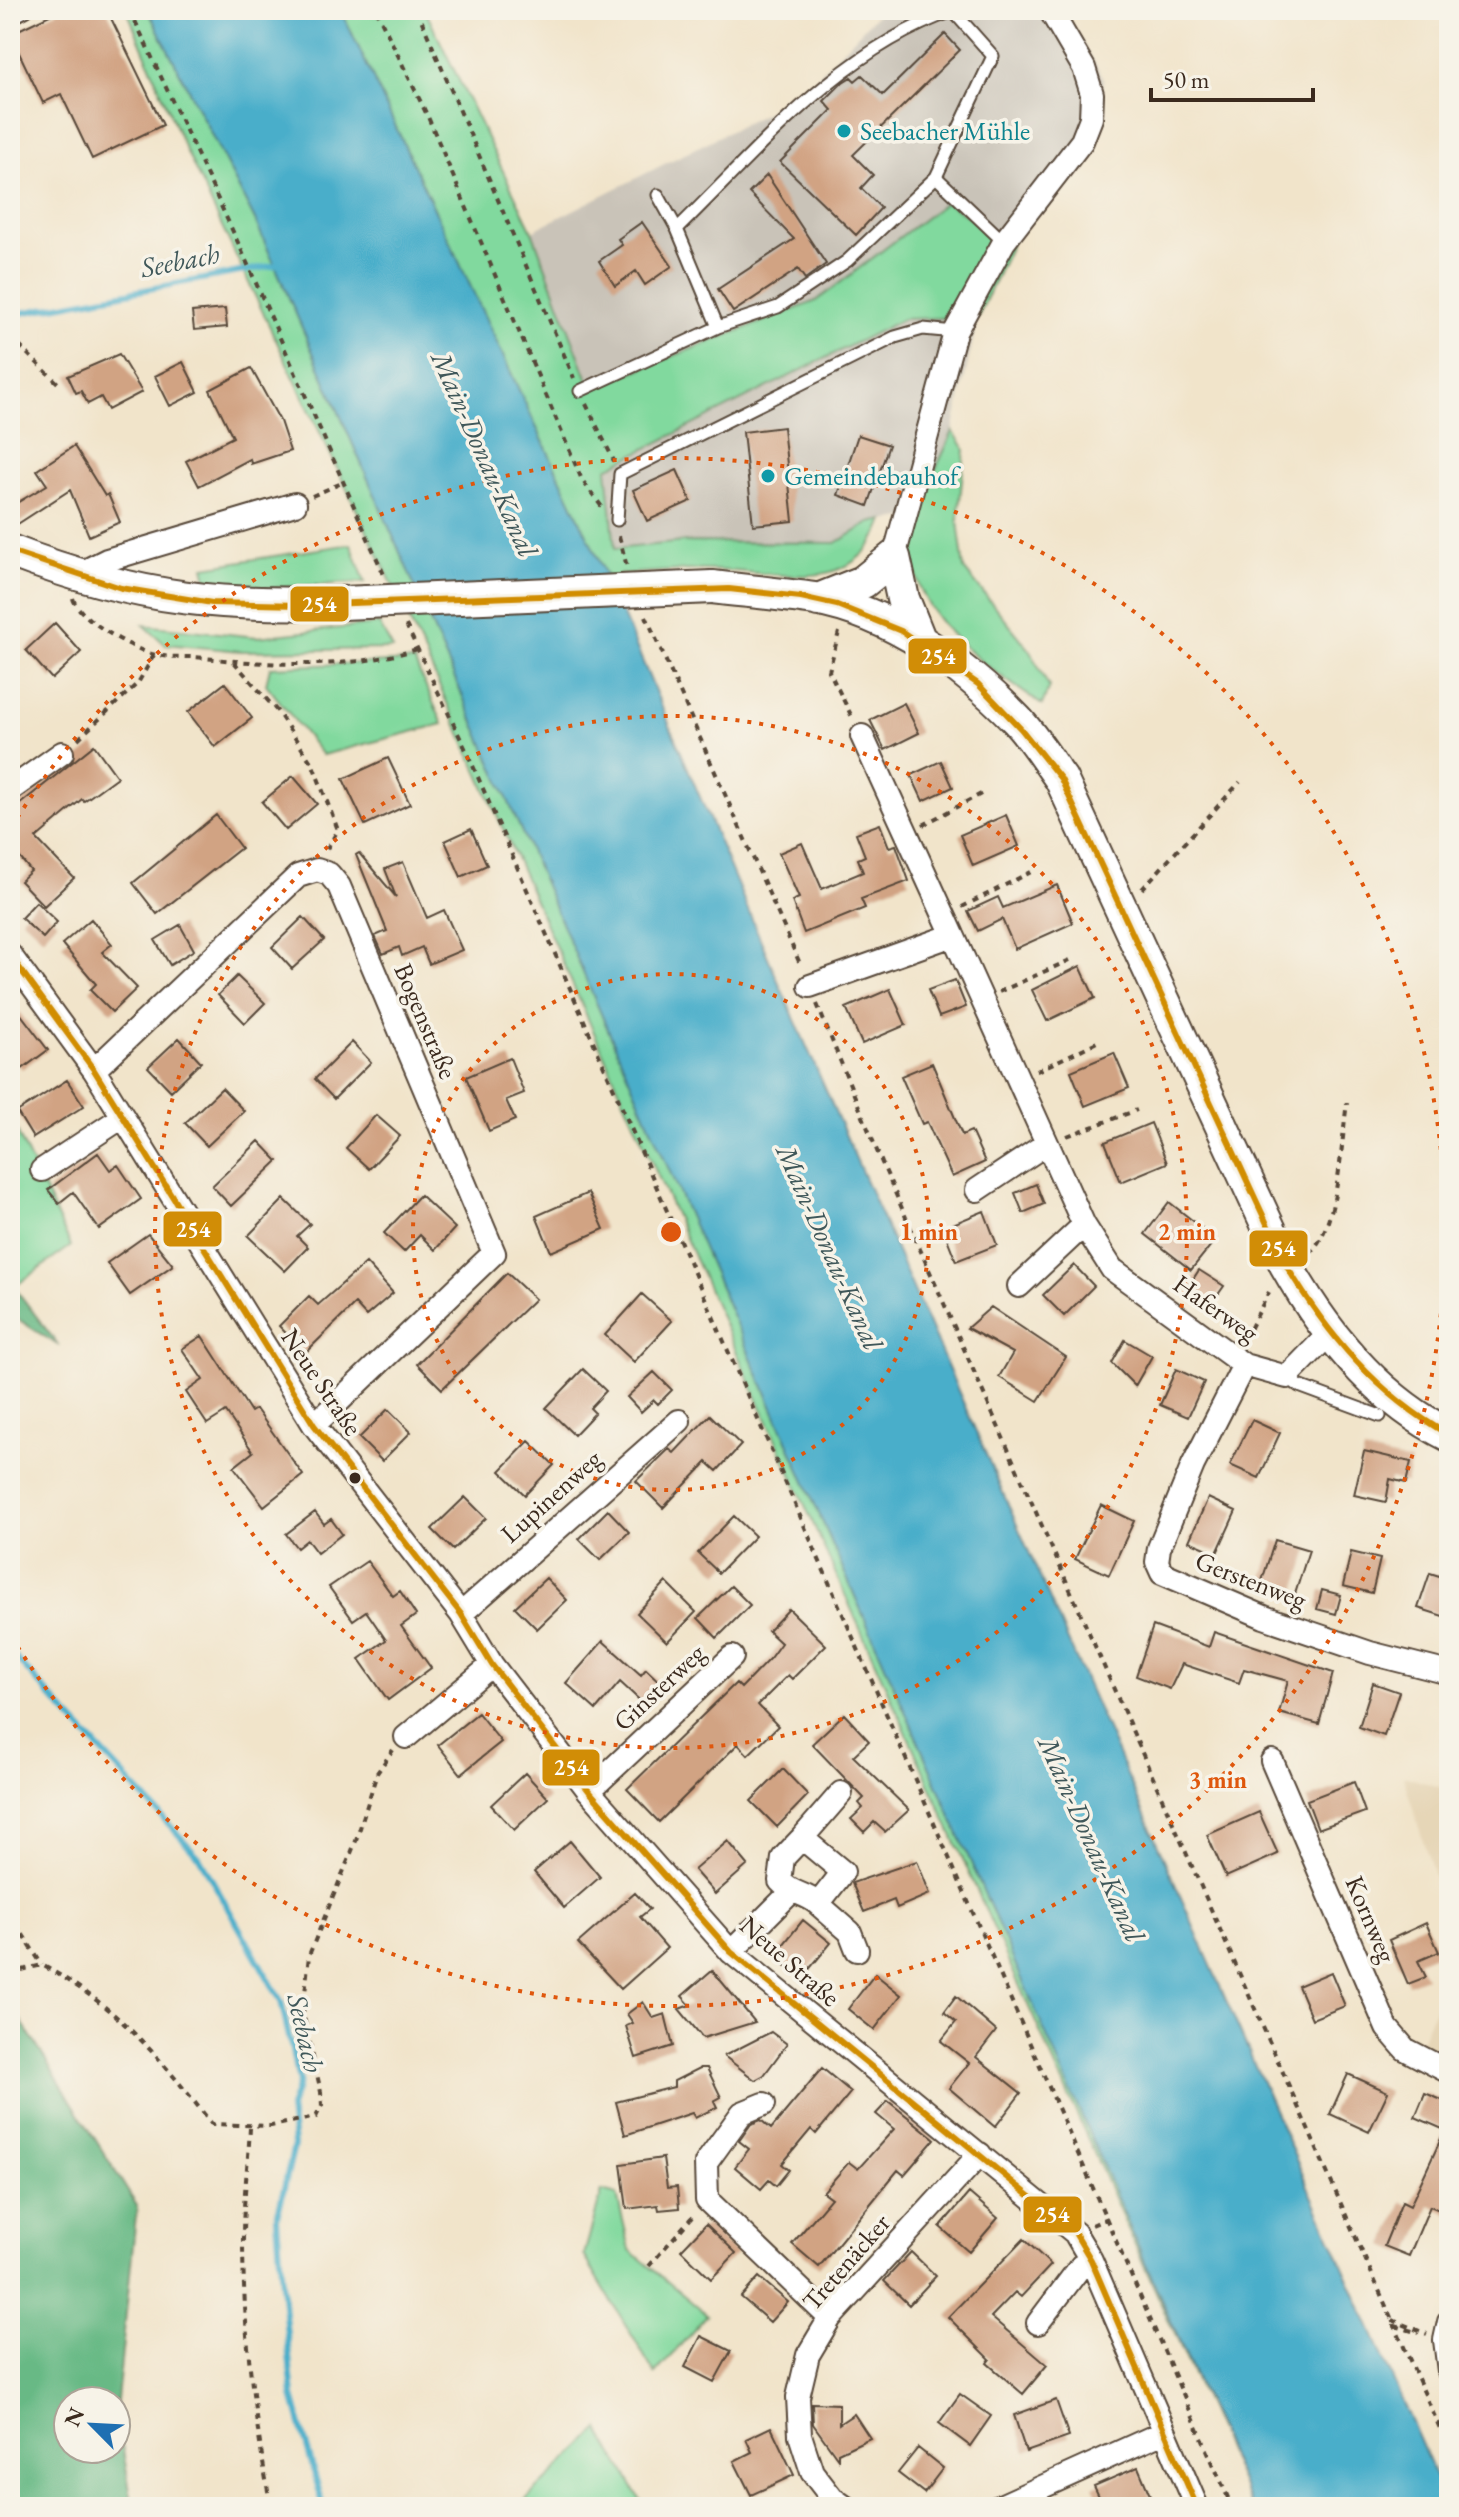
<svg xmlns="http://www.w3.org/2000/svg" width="1459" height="2517" font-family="'EB Garamond',serif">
<rect width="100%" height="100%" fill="#f7f3e8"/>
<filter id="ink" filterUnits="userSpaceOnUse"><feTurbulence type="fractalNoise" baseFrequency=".0125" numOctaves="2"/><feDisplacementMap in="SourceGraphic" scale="16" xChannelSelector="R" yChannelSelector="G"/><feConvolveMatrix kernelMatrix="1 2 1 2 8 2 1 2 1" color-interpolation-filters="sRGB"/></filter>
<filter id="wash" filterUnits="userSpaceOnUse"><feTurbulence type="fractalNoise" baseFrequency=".006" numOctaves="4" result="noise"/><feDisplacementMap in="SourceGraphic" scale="32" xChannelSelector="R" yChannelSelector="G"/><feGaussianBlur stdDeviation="1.8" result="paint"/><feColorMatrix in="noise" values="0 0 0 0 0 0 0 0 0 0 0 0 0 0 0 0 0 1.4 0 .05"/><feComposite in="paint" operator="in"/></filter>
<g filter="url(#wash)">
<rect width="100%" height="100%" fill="#f1e4ca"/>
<path fill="#e6d6b7" d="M1403 1776 1449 1790V1924Z
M1449 1972V2058L1419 2046Z"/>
<path fill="#c9c3b8" d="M881 10H1064L1104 79 1095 131 1011 245 946 202 817 301 591 388 532 231 799 96Z
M978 317 953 431 917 516 870 523 836 543 683 542 615 549 607 468 903 319Z"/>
<path fill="#81d99e" stroke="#5e825e" stroke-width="2" d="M127 10H148L256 222 1252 2507 422 647 181 140Z
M341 10H425L532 231 591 388 816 301 946 202 1011 245 978 317 903 319 607 468 615 549 683 542 836 543 870 523 884 520C857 592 793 575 732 571 695 568 657 572 621 574L608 580Z
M953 431 965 449 958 521 964 569 1030 650 1049 687 1042 705C977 659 892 609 917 516 925 487 942 458 953 431Z
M351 544 365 582 257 589 208 583 204 567Z
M379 624 393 649 241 651 165 644 144 625 257 637Z
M414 661 443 724 322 755 266 684 270 667Z
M10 1117 71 1246 14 1287 10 1283Z
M602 2191 617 2195 630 2250 707 2315 655 2374 584 2255Z
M599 2429 645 2507H518Z"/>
<path fill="#68b985" stroke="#527252" stroke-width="2" d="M10 1283 14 1287 59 1346 10 1314Z
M10 2003 137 2206 116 2410V2401H68V2449H116V2411L133 2507H10Z"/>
<path fill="#4aaeca" stroke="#426c74" stroke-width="2" d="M148 10H341L608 580 784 995 1449 2507H1252L256 222Z"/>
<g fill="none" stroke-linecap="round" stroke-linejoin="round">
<path stroke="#4aaeca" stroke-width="6" d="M10 315 282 264
M10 1652 199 1857 281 2001 299 2082 290 2108 294 2145 277 2218 282 2284 293 2396 322 2501 329 2507"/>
</g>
<g id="blocks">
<path fill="#d1a383" d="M60 10H107L163 125 92 159 61 94 43 103 10 34Z
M945 34 960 50 853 155 873 175 861 188 881 208 856 235 780 162 832 110 824 101 843 82 851 77 855 81 862 75 883 95Z
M767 175 826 264 805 279 798 269 733 312 718 289 794 239 749 193Z
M642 222 672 266 645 285 636 271 615 286 599 261 622 245 618 239Z
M225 309 227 327 194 330 192 312Z
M119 354 142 392 108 410 101 397 88 404 81 391 76 393 68 376Z
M183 362 198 392 170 406 155 376Z
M251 368 280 421 290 451 251 464 250 459 199 486 186 461 233 437 210 390Z
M783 427 793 521 753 525 743 432Z
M858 435 889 445 868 506 838 495Z
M74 446 105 496 108 494 120 522 89 536 70 490 10 529V507L47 485 37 470Z
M677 470 691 501 647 521 633 490Z
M55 623 81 652 52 679 26 650Z
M225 683 252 718 215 747 188 712Z
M904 703 919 733 885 750 870 720Z
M94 745 117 777 84 801 82 799 36 838 74 878 44 906 20 881 31 871 10 846V812Z
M388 758 410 804 365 825 343 779Z
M941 761 953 787 923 801 911 775Z
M293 776 317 804 286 830 262 802Z
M216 815 241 848 157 914 133 883Z
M1006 815 1019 846 973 866 960 835Z
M880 824 889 847 896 845 909 881 861 899 865 908 804 933 792 901 799 898 779 853 802 843 822 889 863 872 858 859 865 856 856 833Z
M471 829 487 865 461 877 445 841Z
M359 853 396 897 385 869 403 862 427 918 444 910 462 950 429 964 422 947 402 956 399 947 383 954 375 936 387 931 356 855Z
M1057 885 1073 923 1015 949 1002 919 978 931 968 911 998 897 1003 908Z
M36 902 57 922 43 938 21 918Z
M303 917 324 940 292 969 272 947Z
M91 919 112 944 102 952 137 988 112 1012 90 990 96 984 62 944Z
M180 925 194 950 170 965 155 940Z
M1080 966 1095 998 1047 1021 1032 990Z
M237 976 265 1003 245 1023 218 995Z
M955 980 966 1007 939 1017 928 990Z
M890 989 906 1025 862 1044 846 1008Z
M10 1000 48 1050 22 1069 10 1053Z
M179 1038 201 1062 171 1091 148 1067Z
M352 1042 371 1062 334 1099 315 1079Z
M1114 1053 1129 1088 1085 1106 1071 1071Z
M510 1058 524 1093 506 1100 515 1120 489 1131 466 1077Z
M932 1063 962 1135 971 1131 985 1162 952 1177 927 1122 922 1124 901 1076Z
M67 1080 84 1106 33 1138 17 1112Z
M222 1088 244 1111 207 1146 185 1123Z
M376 1115 400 1136 369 1169 346 1148Z
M1151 1123 1167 1163 1121 1182 1105 1142Z
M259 1141 278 1161 231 1206 212 1186Z
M98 1153 110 1170 118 1165 141 1199 99 1229 73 1192 59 1203 48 1190Z
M1036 1184 1044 1204 1023 1213 1015 1193Z
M588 1193 604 1229 551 1252 536 1216Z
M420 1195 455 1228 435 1250 420 1235 404 1252 384 1233Z
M284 1199 310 1224 297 1236 308 1247 285 1271 248 1236Z
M1169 1202 1216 1239 1191 1270 1145 1234Z
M984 1211 997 1245 956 1261 943 1228Z
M148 1234 173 1265 130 1295 107 1263Z
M366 1263 393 1293 366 1316 355 1304 305 1353 279 1326 309 1296 318 1305Z
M1074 1265 1094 1286 1064 1316 1043 1295Z
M1199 1270 1224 1286 1210 1306 1186 1290Z
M507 1273 535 1299 442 1389 417 1364Z
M642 1294 672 1321 634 1362 605 1335Z
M991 1307 1066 1357 1038 1401 999 1377 1013 1353 967 1328Z
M202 1336 251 1412 256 1409 303 1475 264 1506 234 1467 253 1452 226 1412 207 1424 186 1392 203 1380 182 1349Z
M1125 1340 1152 1356 1135 1386 1112 1363Z
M583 1369 606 1391 590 1408 595 1413 574 1435 546 1408Z
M1176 1369 1204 1382 1188 1417 1160 1405Z
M654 1372 672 1390 658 1404 654 1400 641 1412 627 1397Z
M388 1409 411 1432 382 1461 359 1438Z
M710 1415 741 1445 717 1471 707 1462 663 1508 636 1481 669 1449 674 1453Z
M1252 1420 1280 1433 1259 1478 1230 1465Z
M529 1441 554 1465 525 1495 500 1471Z
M1364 1451 1411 1462 1406 1483 1390 1479 1386 1502 1354 1495Z
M465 1497 486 1518 453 1550 432 1529Z
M1208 1498 1236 1511 1217 1553 1189 1541Z
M1101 1505 1134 1521 1109 1575 1075 1559Z
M608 1510 629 1532 600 1560 579 1539Z
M315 1512 324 1524 331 1519 342 1534 317 1553 307 1540 297 1548 286 1534Z
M734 1516 755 1536 719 1573 698 1553Z
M1275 1540 1309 1550 1295 1594 1261 1584Z
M1351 1552 1380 1559 1372 1593 1343 1586Z
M367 1561 393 1596 400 1591 416 1615 401 1626 431 1668 388 1700 359 1659 386 1640 366 1611 353 1620 329 1587Z
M1430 1573 1449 1579V1618L1418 1608Z
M546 1578 567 1600 537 1629 515 1607Z
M666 1582 696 1612 667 1642 637 1613Z
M731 1586 750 1605 717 1638 698 1618Z
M1322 1590 1341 1595 1336 1614 1317 1609Z
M789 1609 826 1645 792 1679 788 1675 758 1705 778 1726 748 1755 738 1744 659 1822 627 1789 736 1683 741 1688 770 1658 781 1643 768 1631Z
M1153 1626 1209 1647 1214 1632 1333 1673 1319 1724 1279 1713 1288 1681 1244 1669 1239 1683 1182 1664 1170 1689 1136 1676Z
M603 1641 641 1675 646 1669 665 1687 647 1707 620 1682 596 1710 566 1683Z
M1373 1683 1399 1692 1384 1736 1359 1727Z
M478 1713 501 1742 461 1774 438 1745Z
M844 1714 869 1741 853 1756 909 1810 885 1832 874 1822 864 1832 851 1819 863 1808 859 1803 864 1798 812 1744Z
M783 1769 808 1795 777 1827 751 1801Z
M525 1773 548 1798 514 1830 491 1805Z
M1354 1782 1365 1812 1318 1829 1307 1800Z
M1259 1812 1278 1854 1226 1877 1207 1835Z
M570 1841 600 1877 564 1908 534 1872Z
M728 1841 748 1865 715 1894 694 1870Z
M917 1861 930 1894 897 1908 894 1900 864 1912 852 1883Z
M635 1893 650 1909 640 1917 667 1948 621 1989 578 1943Z
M803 1920 831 1943 801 1979 774 1956Z
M1426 1923 1439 1952 1418 1961 1426 1977 1408 1984 1389 1940Z
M712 1970 755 2022 703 2038 679 2009 690 2005 682 1996Z
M1331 1972 1345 2006 1312 2019 1298 1986Z
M875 1974 901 1995 874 2030 848 2009Z
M956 1996 996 2031 976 2057 1021 2093 995 2127 949 2088 969 2063 941 2041 956 2022 944 2012Z
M643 2002 653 2018 665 2014 673 2046 636 2058 626 2026 633 2023 627 2014Z
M771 2032 787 2044 764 2075 755 2080 724 2056Z
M700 2068H707L721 2097 714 2101 717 2107 695 2118 692 2113 625 2135 616 2102 674 2087V2081Z
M822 2068 851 2092 816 2134 811 2129 782 2164 789 2170 776 2186 769 2180 761 2189 735 2167 749 2149 739 2141 751 2124 761 2120 771 2129Z
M1348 2074 1388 2092 1369 2132 1330 2114Z
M1425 2093 1449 2103V2214L1430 2206 1409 2256 1384 2246 1402 2202 1410 2206 1445 2130 1415 2117Z
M888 2101 935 2139 904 2175 898 2170 819 2267 792 2244 831 2198 823 2192 849 2162 858 2169 894 2129 876 2114Z
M663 2158 667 2188 677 2187 679 2208 659 2210 658 2205 627 2209 621 2164Z
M969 2193 998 2218 969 2252 940 2227Z
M706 2224 736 2253 711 2279 681 2250Z
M1024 2239 1051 2265 1021 2297 1015 2292 991 2317 1047 2365 1023 2394 987 2363 990 2359 948 2317Z
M911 2252 936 2276 909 2305 884 2281Z
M759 2277 788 2302 770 2322 741 2297Z
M701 2336 731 2351 714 2382 685 2367Z
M960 2394 991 2416 970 2446 939 2423Z
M1056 2400 1069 2437 1026 2452 1014 2415Z
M812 2403 839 2404V2424L854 2414 870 2438 838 2453V2459L813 2424Z
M771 2427 794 2475 751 2495 734 2461 752 2452 746 2439Z
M918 2448 943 2468 924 2493 898 2473Z
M1138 2467 1155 2507H1104L1094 2486Z"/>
</g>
</g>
<g filter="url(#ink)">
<use href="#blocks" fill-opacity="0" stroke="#564638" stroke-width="2"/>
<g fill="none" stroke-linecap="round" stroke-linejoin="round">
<defs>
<path id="lane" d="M10 19 27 10
M677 229C761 147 840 50 953 11L993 56 936 177 1004 242
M718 327 778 307 847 261 936 177
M580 391 718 327 677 229 658 195
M617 520 620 474 895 337 923 329 955 332
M1287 1377 1299 1386 1380 1416"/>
<path id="street" d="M894 557 955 332 1004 242 1082 141 1091 118 1092 94 1084 68 1050 10
M75 576 107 560 295 504
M862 736 953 935
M10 790 62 753
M10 955 94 1070 314 1425 461 1614 492 1665 589 1791 731 1952 1075 2233 1091 2260 1197 2507
M810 986 953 935 1084 1225 1112 1269 1244 1365 1287 1377 1329 1334
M94 1070 298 876 317 870 329 874 339 886 494 1253 314 1425
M42 1170 121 1118
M977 1190 1046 1144
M1019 1286 1084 1225
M1244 1365 1193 1465 1159 1548 1157 1562 1162 1573 1264 1617 1370 1653 1449 1673
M461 1614 679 1421
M406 1737 492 1665
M1272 1761 1387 2028 1405 2049 1449 2072
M589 1791 732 1657
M802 1838 843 1872 818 1904C805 1892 792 1895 780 1881L783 1858Z
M802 1838 841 1793
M818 1904 850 1932 857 1950
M731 1952 790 1893
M764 2104 742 2113 706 2163 707 2200 830 2318
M1449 2322 1445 2340 1449 2371
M1038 2323 1081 2266 1091 2260
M845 2507 832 2498 812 2472 800 2435 798 2397 808 2355 830 2318 980 2154
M998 2507 1164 2432"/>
<path id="secondary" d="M10 551C140 601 228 608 366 602
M712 587C746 591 781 594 815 599 892 613 964 665 1017 720 1034 738 1047 760 1061 779L1286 1265C1325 1334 1377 1399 1449 1435
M818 600 863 582 894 557 903 599 920 641"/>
</defs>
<use href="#lane" stroke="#564638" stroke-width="15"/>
<use href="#street" stroke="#564638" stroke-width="26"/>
<use href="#secondary" stroke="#564638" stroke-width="36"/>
<path stroke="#564638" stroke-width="4" stroke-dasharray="6 6" stroke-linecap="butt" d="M130 10 241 249 385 577
M376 10 428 117 582 480 602 507
M417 10 574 378
M10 337 60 385
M586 404 614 461
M312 496 344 482
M619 536 627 567
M73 598C77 618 135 651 156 655 171 658 188 656 204 658 272 665 351 670 417 649
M646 616 801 966
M406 625 467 752 1232 2507
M839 632 829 671 852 717
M234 662 277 711 313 765 338 830 325 852
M78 739 138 683 154 655
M923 825 981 794
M1142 889 1240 782
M962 907 1031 872
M999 992 1070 960
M817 1004 882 1163 1449 2449
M1037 1071 1099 1041
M1067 1136 1137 1110
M1309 1253C1339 1229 1341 1142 1347 1103
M1245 1339 1269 1292
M10 1914 42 1965
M10 1973 42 1965C119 2007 160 2058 212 2124L271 2126 316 2117 322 2105 321 2092 303 2013 309 1955 356 1841 377 1773 393 1750
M250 2128C248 2164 243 2201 243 2238 243 2329 254 2418 271 2507
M1092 2225 1108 2218
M649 2266 692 2217
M1392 2320 1427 2334
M1395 2326 1419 2333"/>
<use href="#lane" stroke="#fff" stroke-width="11"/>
<use href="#street" stroke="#fff" stroke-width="22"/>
<use href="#secondary" stroke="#fff" stroke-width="32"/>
<defs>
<path id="secondary-bridge" d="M366 602 712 587"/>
</defs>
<use href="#secondary-bridge" stroke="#564638" stroke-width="36" stroke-linecap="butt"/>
<use href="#secondary-bridge" stroke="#fff" stroke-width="32"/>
<defs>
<path id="bus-1" d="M10 551 121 588 212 603 300 605 729 589 801 597 837 605 901 631 978 684 1021 729 1061 779 1286 1265C1328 1336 1377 1394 1449 1435
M10 955 94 1070 314 1425 461 1614 492 1665 589 1791 731 1952 1075 2233 1091 2260 1197 2507"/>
</defs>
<use href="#bus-1" stroke="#f7f3e8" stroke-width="12"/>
<use href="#bus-1" stroke="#d18d06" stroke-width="6"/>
</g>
</g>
<g fill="none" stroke="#df570d" stroke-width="4" stroke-dasharray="4 8">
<circle cx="671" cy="1232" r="258"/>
<circle cx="671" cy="1232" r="516"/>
<path d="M11 828A774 774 0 1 1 11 1636"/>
</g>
<g fill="#0f9aa8" stroke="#f7f3e8" stroke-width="3">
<circle cx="844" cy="131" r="8"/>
<circle cx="768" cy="476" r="8"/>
</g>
<circle fill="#3b2a1e" stroke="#f7f3e8" stroke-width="3" cx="355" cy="1478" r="7"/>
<g text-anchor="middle" stroke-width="7" stroke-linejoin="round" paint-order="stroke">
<g font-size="26" fill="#0d838f" stroke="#f7f3e8" text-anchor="start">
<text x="860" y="140">Seebacher Mühle</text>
<text x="784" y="485">Gemeindebauhof</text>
</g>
<g font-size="26" fill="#3b2a1e" stroke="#f7f3e8">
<text transform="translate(426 1021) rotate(67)" y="9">Bogenstraße</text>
<text transform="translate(1216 1308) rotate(35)" y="9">Haferweg</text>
<text transform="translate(322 1382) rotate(56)" y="9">Neue Straße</text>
<text transform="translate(551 1496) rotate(-42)" y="9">Lupinenweg</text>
<text transform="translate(1251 1580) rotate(21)" y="9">Gerstenweg</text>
<text transform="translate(659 1687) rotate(-43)" y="9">Ginsterweg</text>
<text transform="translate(1371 1919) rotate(67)" y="9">Kornweg</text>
<text transform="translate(790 1961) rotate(41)" y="9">Neue Straße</text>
<text transform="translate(846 2262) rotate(-49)" y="9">Tretenäcker</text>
</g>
<g font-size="28" font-style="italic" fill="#40585a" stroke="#f7f3e8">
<text transform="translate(180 260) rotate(-11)" y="10">Seebach</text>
<text transform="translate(485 454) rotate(66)" y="10">Main-Donau-Kanal</text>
<text transform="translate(830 1247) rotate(66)" y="10">Main-Donau-Kanal</text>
<text transform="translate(1092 1839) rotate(66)" y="10">Main-Donau-Kanal</text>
<text transform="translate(306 2033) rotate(77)" y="10">Seebach</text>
</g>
</g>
<circle cx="671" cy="1232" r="12" fill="#df570d" stroke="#f7f3e8" stroke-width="4"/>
<g font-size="24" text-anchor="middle" font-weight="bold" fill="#df570d" stroke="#f7f3e8" stroke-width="7" stroke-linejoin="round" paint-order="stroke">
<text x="929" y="1240">1 min</text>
<text x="1187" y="1240">2 min</text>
<text x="1218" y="1788">3 min</text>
</g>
<g stroke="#f7f3e8" stroke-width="3">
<rect x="289" y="585" width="61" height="38" rx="8" fill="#d18d06"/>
<rect x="907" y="637" width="61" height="38" rx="8" fill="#d18d06"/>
<rect x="162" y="1210" width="61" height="38" rx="8" fill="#d18d06"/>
<rect x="1248" y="1229" width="61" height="39" rx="8" fill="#d18d06"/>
<rect x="541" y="1748" width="60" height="39" rx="8" fill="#d18d06"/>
<rect x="1022" y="2195" width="61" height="39" rx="8" fill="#d18d06"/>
</g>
<g font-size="22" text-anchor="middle" font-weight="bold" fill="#fff">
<text x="319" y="612">254</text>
<text x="938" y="664">254</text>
<text x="193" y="1237">254</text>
<text x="1278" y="1256">254</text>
<text x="571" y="1775">254</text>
<text x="1052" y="2222">254</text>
</g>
<rect width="1459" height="2517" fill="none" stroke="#f7f3e8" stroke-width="40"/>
<g transform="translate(92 2425) rotate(294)"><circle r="38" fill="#f7f3e8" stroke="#aca397" stroke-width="2"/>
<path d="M0-6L14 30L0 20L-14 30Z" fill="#1f6fb2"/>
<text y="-12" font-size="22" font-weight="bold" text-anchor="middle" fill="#3b2a1e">N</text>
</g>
<path d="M1151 88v12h162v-12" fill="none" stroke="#3b2a1e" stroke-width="4"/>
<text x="1163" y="88" font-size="24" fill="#3b2a1e" stroke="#f7f3e8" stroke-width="6" paint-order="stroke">50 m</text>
</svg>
